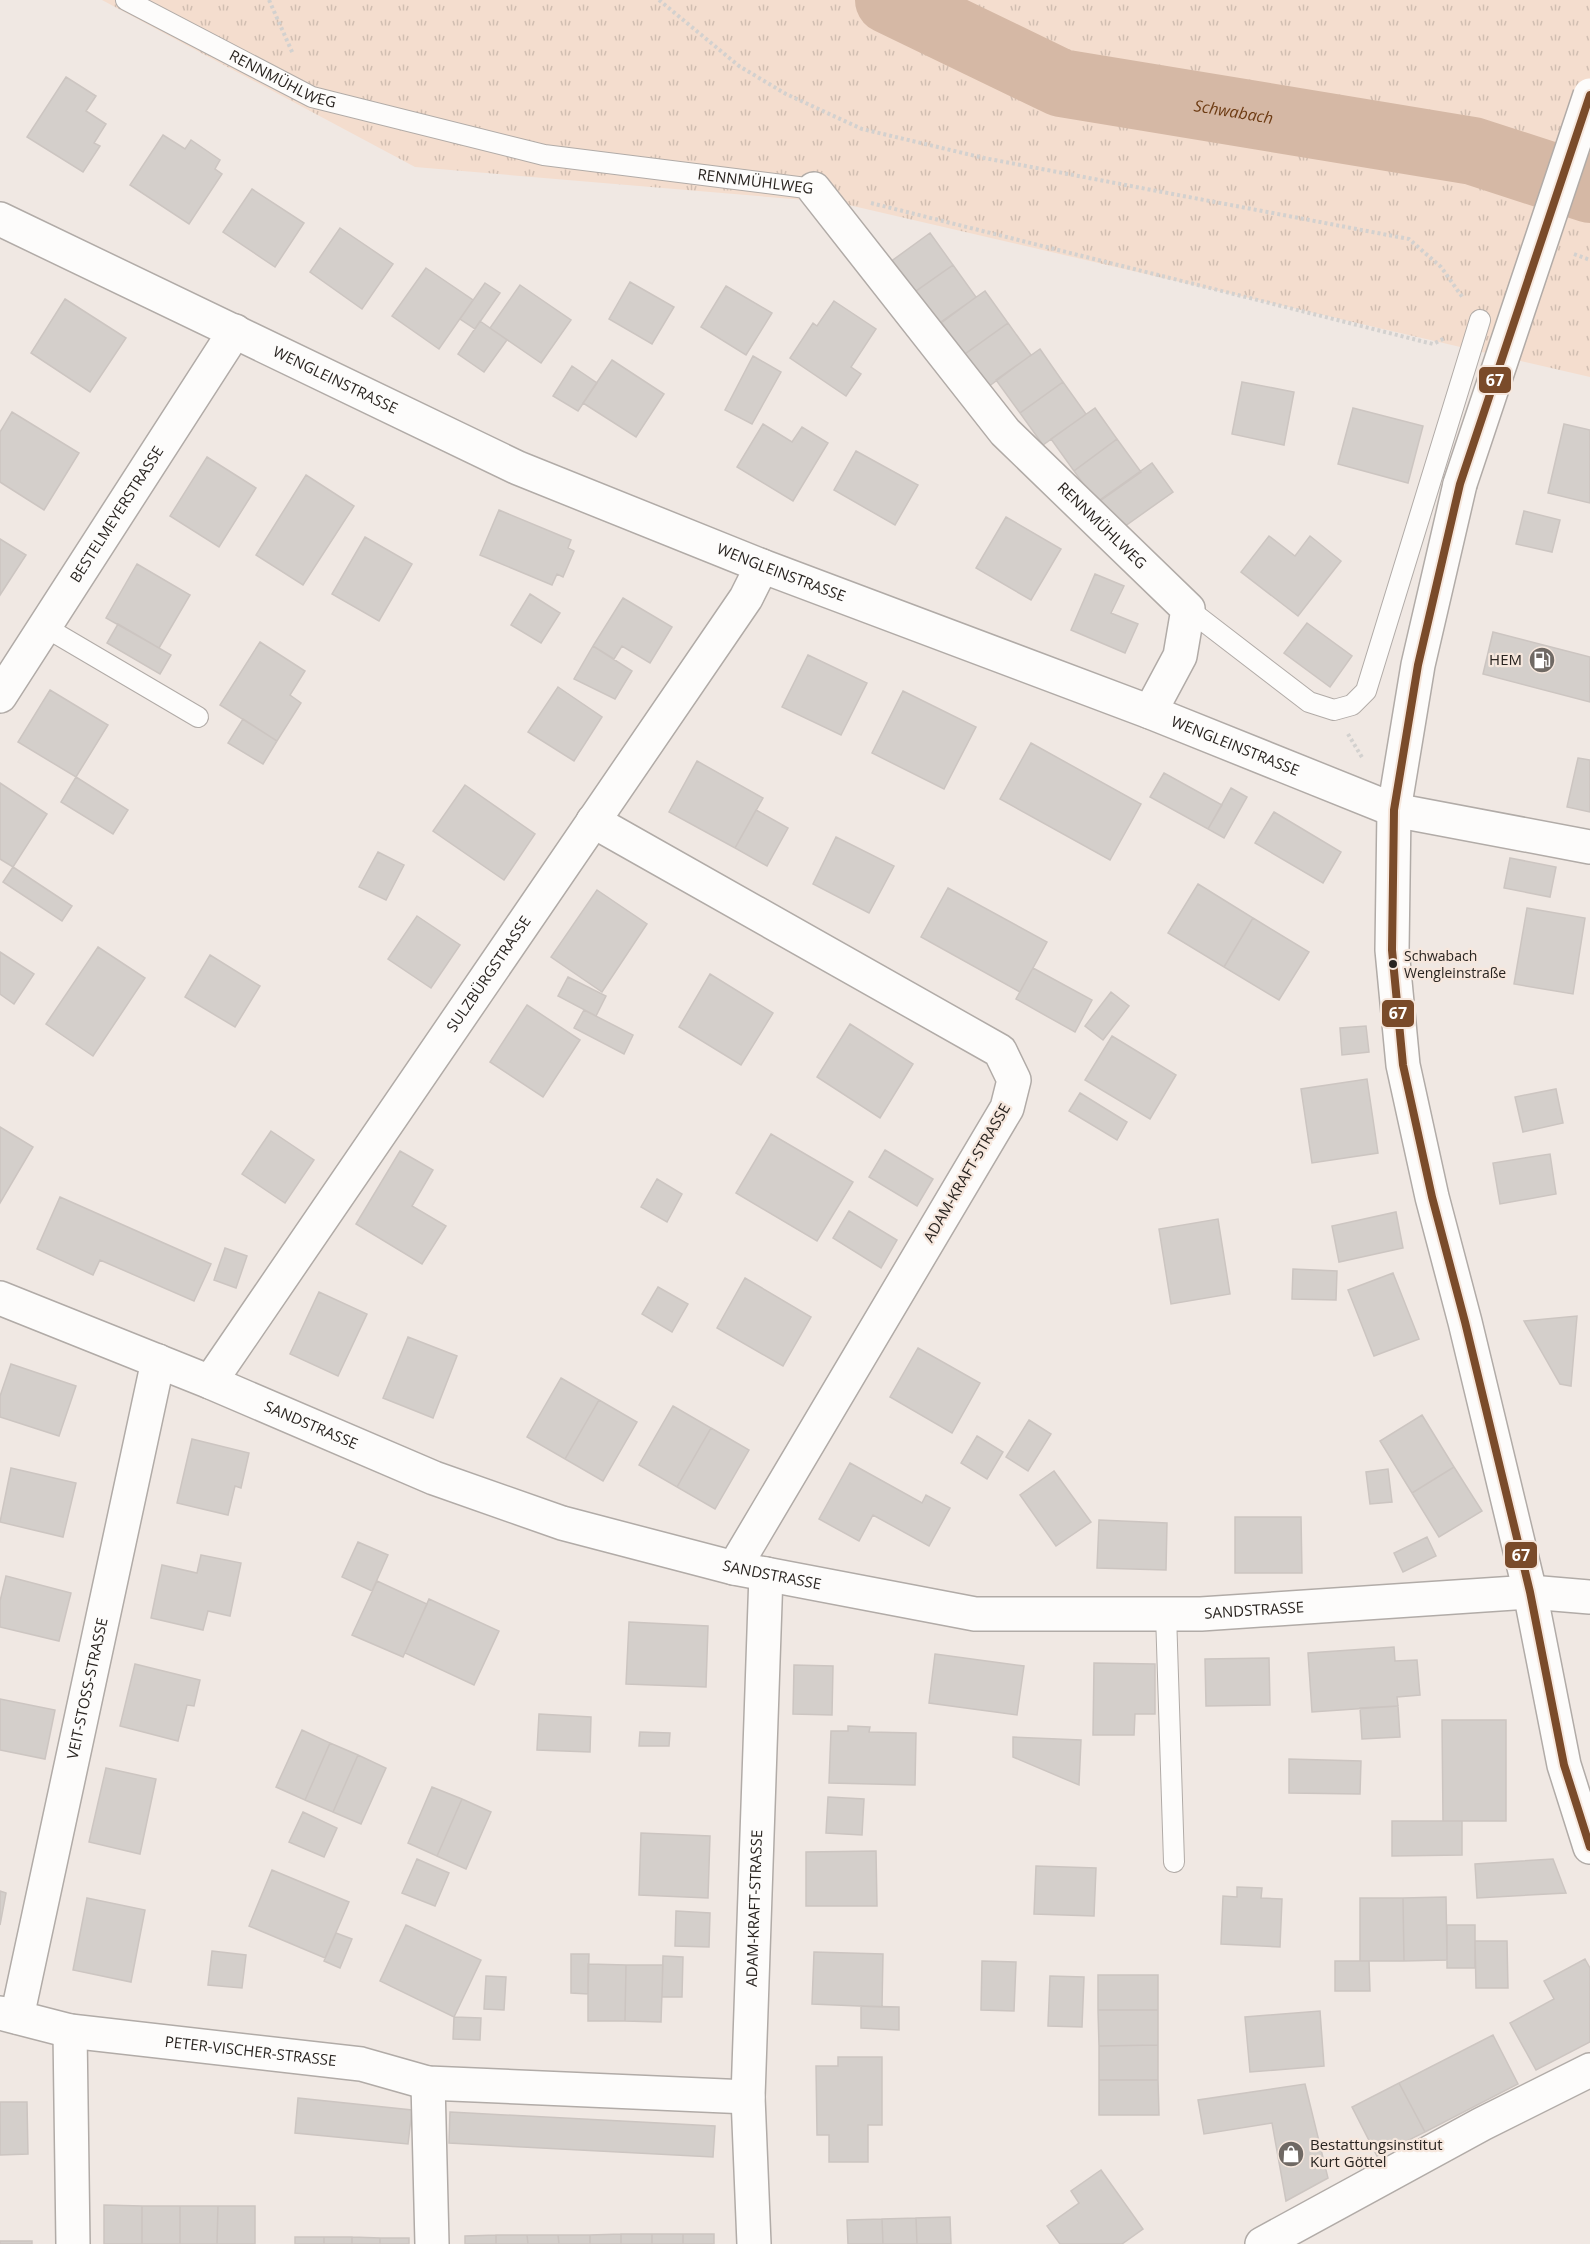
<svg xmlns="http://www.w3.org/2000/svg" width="1590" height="2244" font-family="'Open Sans',sans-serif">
<defs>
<pattern id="grass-tufts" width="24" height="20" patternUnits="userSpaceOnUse" patternTransform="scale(1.5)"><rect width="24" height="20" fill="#f4ddce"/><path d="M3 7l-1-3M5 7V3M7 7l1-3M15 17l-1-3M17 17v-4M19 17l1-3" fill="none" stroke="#d1beb1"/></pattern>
</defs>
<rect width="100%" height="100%" fill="#f0e8e3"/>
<path fill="url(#grass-tufts)" d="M102 0H1590V377L840 203 415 167Z"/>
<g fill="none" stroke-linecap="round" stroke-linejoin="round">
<path stroke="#d5b8a5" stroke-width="68" id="s1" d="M889 0 1061 83 1473 151 1590 189"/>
</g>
<path fill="#d4cfcb" stroke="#ccc5c1" stroke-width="1.5" d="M66 77 96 96 86 111 106 124 94 143 100 146 83 172 27 137Z
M163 135 185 149 191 140 220 160 215 169 222 174 189 224 130 185Z
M252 189 304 223 275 267 223 232Z
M340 228 393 264 362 309 310 272Z
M930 233 953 265 909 296 886 265Z
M953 265 976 297 933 329 909 296Z
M426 268 473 300 439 349 392 316Z
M630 282 674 307 652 344 609 319Z
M485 283 500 293 475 329 460 319Z
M520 285 571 320 541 363 490 328Z
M726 286 772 313 746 355 701 327Z
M985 291 1008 323 965 354 941 322Z
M65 299 126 338 90 392 31 353Z
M834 301 876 329 851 367 861 374 846 396 790 358 813 323 817 326Z
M480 321 507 340 484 372 458 354Z
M1008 323 1031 355 988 387 965 354Z
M1040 349 1063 382 1020 413 996 380Z
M753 356 781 372 752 424 725 410Z
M612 360 664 394 636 437 583 403Z
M572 366 597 383 578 411 553 396Z
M1063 382 1086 414 1043 445 1020 413Z
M1242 382 1294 392 1284 445 1232 434Z
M1095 408 1117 439 1074 471 1051 439Z
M1353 408 1423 426 1408 483 1338 464Z
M12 412 79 453 44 510 0 482V432Z
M763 424 792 442 802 427 828 443 793 501 737 467Z
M1564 424 1590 430V503L1548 493Z
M1117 439 1141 472 1097 503 1074 471Z
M856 451 918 485 895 525 834 490Z
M207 457 256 488 219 547 170 516Z
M1152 463 1173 492 1121 529 1100 500Z
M306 475 354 506 303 585 256 555Z
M499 510 571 540 568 548 574 551 563 577 557 574 552 585 480 555Z
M1524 511 1560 520 1552 552 1516 544Z
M1006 517 1061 549 1031 600 976 568Z
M1269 536 1295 556 1310 536 1341 561 1298 616 1241 572Z
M365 537 412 564 379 621 332 594Z
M0 539 26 555 0 595Z
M137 564 190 595 159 648 106 618Z
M1095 574 1124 586 1111 613 1138 624 1125 653 1071 630Z
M530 594 560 613 541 643 511 625Z
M623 598 672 627 650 663 622 646 614 659 593 646Z
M1307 623 1352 656 1330 687 1284 653Z
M118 624 171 655 160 674 107 643Z
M1493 632 1590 657V702L1483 674Z
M260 642 305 671 290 695 301 703 277 741 220 705Z
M593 646 632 671 615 699 574 679Z
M808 655 867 683 841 735 782 707Z
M558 687 602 717 574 761 528 732Z
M50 690 108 725 76 777 18 742Z
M903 691 976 727 944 789 872 753Z
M243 719 277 741 263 764 228 743Z
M1031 743 1141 804 1110 860 1000 799Z
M1578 758 1590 760V812L1567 807Z
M697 761 763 798 735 848 669 812Z
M1164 773 1222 805 1208 829 1150 797Z
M76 777 128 810 113 834 61 802Z
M0 783 47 814 13 867 0 859Z
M465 785 535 834 504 880 433 831Z
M1231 788 1247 797 1224 838 1208 829Z
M756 810 788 828 767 866 735 848Z
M1274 812 1341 852 1323 883 1255 843Z
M836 837 894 866 869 913 813 884Z
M378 852 404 865 386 900 359 887Z
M1510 858 1556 867 1550 897 1504 888Z
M13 867 72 906 62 921 3 882Z
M1198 884 1253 918 1224 967 1168 933Z
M948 888 1047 942 1020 992 921 937Z
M597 890 647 924 602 992 551 957Z
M1527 908 1585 918 1573 994 1514 984Z
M417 916 460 945 431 988 388 959Z
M1253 918 1309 952 1279 1000 1224 967Z
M98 947 145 978 93 1056 46 1024Z
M0 952 34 974 14 1004 0 994Z
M210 955 260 986 235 1027 185 997Z
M1033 968 1092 1000 1075 1032 1016 999Z
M710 974 773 1013 741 1065 679 1027Z
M568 977 606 996 596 1016 558 996Z
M1111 992 1129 1006 1103 1040 1085 1026Z
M527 1005 580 1040 543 1097 490 1062Z
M584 1010 633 1035 624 1054 574 1028Z
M850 1024 913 1064 880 1118 817 1077Z
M1366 1026 1369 1052 1342 1055 1340 1028Z
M1112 1036 1176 1075 1150 1119 1085 1080Z
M1367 1079 1378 1153 1312 1163 1301 1089Z
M1556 1089 1563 1123 1523 1132 1515 1097Z
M1080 1093 1127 1122 1117 1140 1069 1111Z
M0 1127 33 1147 0 1203Z
M271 1131 314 1160 285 1203 242 1174Z
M771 1134 853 1182 817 1241 736 1193Z
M885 1150 933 1179 917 1206 869 1177Z
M400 1151 433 1170 412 1206 446 1226 422 1264 356 1224Z
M1550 1154 1556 1194 1500 1204 1493 1163Z
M657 1179 682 1194 667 1222 641 1207Z
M60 1197 211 1264 194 1301 100 1260 93 1275 37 1249Z
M849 1211 897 1240 881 1268 833 1238Z
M1396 1212 1403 1248 1339 1262 1332 1226Z
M1218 1219 1230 1294 1171 1304 1159 1229Z
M225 1248 247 1256 236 1288 214 1280Z
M1293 1269 1337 1271 1336 1300 1292 1299Z
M1393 1273 1419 1339 1374 1356 1348 1290Z
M745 1278 811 1317 783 1366 717 1328Z
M658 1287 688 1304 672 1332 642 1314Z
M319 1292 367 1314 338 1376 290 1354Z
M1577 1316 1571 1386 1560 1384 1524 1321Z
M408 1337 457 1356 433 1418 383 1398Z
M918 1348 980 1383 952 1433 890 1397Z
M11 1364 76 1386 59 1436 0 1417V1396Z
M561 1378 599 1400 565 1459 527 1437Z
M599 1400 637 1422 603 1481 565 1459Z
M673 1406 711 1428 677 1487 639 1465Z
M1422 1415 1454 1467 1412 1493 1380 1441Z
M1029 1420 1051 1434 1028 1471 1006 1457Z
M711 1428 749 1450 715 1509 677 1487Z
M977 1436 1003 1452 987 1479 961 1463Z
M192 1439 249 1453 241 1488 235 1486 228 1515 177 1503Z
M850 1463 922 1503 926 1495 950 1508 929 1546 873 1515 859 1541 819 1519Z
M1454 1467 1482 1511 1439 1537 1412 1493Z
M11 1468 76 1483 63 1537 0 1522Z
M1388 1469 1392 1502 1370 1504 1366 1472Z
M1054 1471 1091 1522 1056 1546 1020 1495Z
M1235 1517H1301L1302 1573H1235Z
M1099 1520 1167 1523 1166 1570 1097 1568Z
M1427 1537 1436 1556 1403 1572 1394 1553Z
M358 1542 388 1555 372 1591 342 1577Z
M201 1555 241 1563 230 1616 208 1611 203 1630 151 1618 162 1565 197 1573Z
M6 1576 71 1593 59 1641 0 1627V1601Z
M377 1581 427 1604 403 1657 352 1635Z
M429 1599 499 1631 474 1685 405 1653Z
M629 1622 708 1626 706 1687 626 1684Z
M1394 1647 1395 1661 1417 1660 1420 1695 1397 1697 1398 1706 1312 1712 1308 1653Z
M935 1654 1024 1666 1017 1715 929 1703Z
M1269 1658 1270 1705 1206 1706 1205 1659Z
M1094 1663 1155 1664V1714H1135L1134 1735H1093Z
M135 1664 200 1680 194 1706 187 1705 178 1741 120 1726Z
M794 1665 833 1666 832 1715 793 1714Z
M0 1699 55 1710 45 1759 0 1750Z
M1398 1706 1400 1737 1362 1739 1360 1708Z
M539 1714 591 1717 590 1752 537 1750Z
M1442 1720H1506V1821H1443Z
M848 1726 870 1727 869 1732 916 1733 915 1785 829 1783 831 1731H848Z
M302 1730 330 1743 305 1800 276 1787Z
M640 1732 670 1733 669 1746H639Z
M1013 1737 1081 1740 1079 1785 1013 1757Z
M330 1743 358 1755 333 1812 305 1800Z
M358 1755 386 1768 361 1824 333 1812Z
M1289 1759 1361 1761 1360 1794 1289 1793Z
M106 1768 156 1779 140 1854 89 1842Z
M432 1787 462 1799 437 1856 408 1843Z
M828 1797 864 1799 862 1835 826 1833Z
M462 1799 491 1812 466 1869 437 1856Z
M303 1812 337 1828 324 1857 289 1842Z
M1392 1821H1462V1855L1392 1856Z
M641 1833 710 1836 708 1898 639 1895Z
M876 1851 877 1906H806V1852Z
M417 1859 449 1873 435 1906 402 1893Z
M1553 1859 1566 1893 1477 1898 1475 1864Z
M1036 1866 1096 1868 1094 1916 1034 1914Z
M272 1870 349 1902 325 1958 249 1926Z
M1237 1887 1262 1888 1261 1898 1282 1899 1280 1947 1221 1944 1223 1896 1237 1897Z
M0 1891 6 1893 0 1925Z
M1446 1897 1447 1960 1404 1961 1403 1898Z
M87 1898 145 1910 131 1982 73 1970Z
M1360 1898H1403L1404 1961H1360Z
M676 1911 710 1913 709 1947 675 1946Z
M406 1925 481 1960 454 2017 380 1981Z
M1447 1925H1475V1968H1447Z
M336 1933 352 1939 340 1968 324 1961Z
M1475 1941H1507L1508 1988H1476Z
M212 1951 246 1955 242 1988 208 1985Z
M814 1952 883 1954 882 2007 812 2004Z
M571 1954H589L588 1994 571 1993Z
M663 1956 683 1957 682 1997H662Z
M1585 1959 1590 1968V2042L1536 2070 1510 2023 1554 1999 1544 1981Z
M982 1961 1016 1962 1014 2011 981 2010Z
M1335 1961H1369L1370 1991H1335Z
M588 1964 626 1965 625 2021H588Z
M626 1965H663L661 2022 625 2021Z
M1098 1975H1158V2010H1098Z
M486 1976 506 1977 504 2010 484 2009Z
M1050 1976 1084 1977 1082 2027 1048 2026Z
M861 2006 899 2007V2030L861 2028Z
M1098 2010H1158V2045L1099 2046Z
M1320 2011 1324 2066 1250 2072 1245 2017Z
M454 2017 481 2018 480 2040 453 2039Z
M1493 2035 1518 2084 1425 2132 1399 2083Z
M1158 2045V2080H1099V2046Z
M838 2057H882V2125H868V2162H829V2135H817L816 2066H838Z
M1099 2080H1158L1159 2115H1099Z
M1399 2083 1425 2132 1377 2156 1352 2107Z
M1305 2084 1328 2178 1286 2201 1272 2123 1204 2134 1198 2100Z
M298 2098 412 2110 408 2144 295 2133Z
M0 2102H27L28 2154 0 2155Z
M450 2112 715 2126 713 2157 449 2143Z
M1101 2170 1143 2229 1122 2244H1060L1047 2226 1079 2203 1071 2191Z
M104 2205 142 2206V2244H104Z
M142 2206H180V2244H142Z
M180 2206H218L217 2244H180Z
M218 2206H255V2244H217Z
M950 2217 951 2244H917L916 2218Z
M916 2218 917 2244H883L882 2219Z
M882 2219 883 2244H848L847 2220Z
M621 2234V2244H590V2235Z
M621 2234H652V2244H621Z
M652 2234H683V2244H652Z
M683 2234H714V2244H683Z
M496 2235V2244H465V2236Z
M496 2235H527L528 2244H496Z
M527 2235H558L559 2244H528Z
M558 2235H590V2244H559Z
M295 2237H324V2244H295Z
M324 2237H352V2244H324Z
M352 2237 380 2238V2244H352Z
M380 2238H409V2244H380Z
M0 2241H32V2244H0Z"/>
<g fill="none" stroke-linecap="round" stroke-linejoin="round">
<defs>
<g id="service">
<path id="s2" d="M126 0 312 97 544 155 814 189"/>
<path d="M1188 609 1309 702 1334 710 1352 705 1366 691 1480 320"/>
<path d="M45 627 198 717"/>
<path d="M1166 1614 1174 1862"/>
</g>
<g id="minor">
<path id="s3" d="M814 189 1005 432 1188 609 1180 656 1150 712"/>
<path id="s4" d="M0 219 518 468 762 566 1150 712 1394 810 1590 847"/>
<path id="s5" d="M0 696 235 331"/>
<path d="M593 821 1000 1051 1014 1080 1007 1108 734 1568"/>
<path id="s6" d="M0 1298 210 1382 434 1478 562 1523 734 1568 975 1614H1201L1530 1592 1590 1597"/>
<path id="s7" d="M210 1382 746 598 762 566"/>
<path id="s8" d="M0 2013 70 2031 361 2064 428 2083 748 2097"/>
<path id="s9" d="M17 2017 158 1361"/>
<path d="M70 2031 73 2244"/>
<path d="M428 2083 432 2244"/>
<path id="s10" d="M754 2244 748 2097 766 1574"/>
</g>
<path id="secondary" d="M1262 2244 1482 2124 1590 2070"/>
<path id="primary" d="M1460 484 1418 665 1394 810 1392 950 1403 1065 1432 1197 1465 1322 1530 1592 1564 1765 1590 1847"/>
</defs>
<use href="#service" stroke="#b1aba7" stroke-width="22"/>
<use href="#minor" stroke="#b1aba7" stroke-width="36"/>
<use href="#secondary" stroke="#b1aba7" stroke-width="36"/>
<use href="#primary" stroke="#b1aba7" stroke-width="36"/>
<path stroke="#d3d1cf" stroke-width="4" stroke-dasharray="3 3" stroke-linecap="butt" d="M269 0 293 54
M659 0 739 66 786 94 862 129 984 158 1409 239 1441 267 1463 298
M871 203 1433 344 1445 338
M1574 254 1590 260
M1348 734 1363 759"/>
<use href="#service" stroke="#fdfcfb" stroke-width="20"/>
<use href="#minor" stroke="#fdfcfb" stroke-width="33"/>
<use href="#secondary" stroke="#fdfcfb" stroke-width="33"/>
<use href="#primary" stroke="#fdfcfb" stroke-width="33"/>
<defs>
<path id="primary-bridge" d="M1460 484 1590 95"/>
</defs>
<use href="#primary-bridge" stroke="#b1aba7" stroke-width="36" stroke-linecap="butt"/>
<use href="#primary-bridge" stroke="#fdfcfb" stroke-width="33"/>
<defs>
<path id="bus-1" d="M1590 95 1460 484 1418 665 1394 810 1392 950 1403 1065 1432 1197 1465 1322 1530 1592 1564 1765 1590 1847"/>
</defs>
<use href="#bus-1" stroke="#f6e7dd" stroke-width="12"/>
<use href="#bus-1" stroke="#7a4b2a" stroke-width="8"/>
</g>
<defs>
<symbol id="fuel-disc" viewBox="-11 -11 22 22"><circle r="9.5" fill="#6f6964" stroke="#f6e7dd"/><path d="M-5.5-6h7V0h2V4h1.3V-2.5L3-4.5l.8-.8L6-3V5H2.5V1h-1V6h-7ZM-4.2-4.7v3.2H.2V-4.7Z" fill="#fff"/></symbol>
<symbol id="shop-disc" viewBox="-11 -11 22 22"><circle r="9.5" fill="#6f6964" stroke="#f6e7dd"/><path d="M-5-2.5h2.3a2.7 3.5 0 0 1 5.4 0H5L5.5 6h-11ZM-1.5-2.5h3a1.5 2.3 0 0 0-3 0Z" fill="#fff"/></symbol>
</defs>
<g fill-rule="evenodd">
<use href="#fuel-disc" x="1527" y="645" width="30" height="30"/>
<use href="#shop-disc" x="1276" y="2139" width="30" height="30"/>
</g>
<circle fill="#292420" stroke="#f6e7dd" stroke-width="2" cx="1393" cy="964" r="5"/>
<g text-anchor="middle" stroke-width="4.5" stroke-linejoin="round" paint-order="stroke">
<g font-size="14" fill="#292420" stroke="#f6e7dd" text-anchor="start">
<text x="1404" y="961">Schwabach<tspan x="1404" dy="17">Wengleinstraße</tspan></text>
</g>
<g font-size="15" fill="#292420" stroke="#f6e7dd">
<text dy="5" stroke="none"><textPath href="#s2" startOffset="176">RENNMÜHLWEG</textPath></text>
<text dy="5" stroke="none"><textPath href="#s2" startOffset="662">RENNMÜHLWEG</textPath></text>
<text dy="5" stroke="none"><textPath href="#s4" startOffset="372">WENGLEINSTRASSE</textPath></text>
<text dy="5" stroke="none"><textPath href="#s5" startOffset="216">BESTELMEYERSTRASSE</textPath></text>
<text dy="5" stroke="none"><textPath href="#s3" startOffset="444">RENNMÜHLWEG</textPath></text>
<text dy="5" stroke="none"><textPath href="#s4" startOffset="858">WENGLEINSTRASSE</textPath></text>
<text dy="5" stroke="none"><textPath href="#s4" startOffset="1344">WENGLEINSTRASSE</textPath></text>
<text dy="5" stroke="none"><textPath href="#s7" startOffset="494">SULZBÜRGSTRASSE</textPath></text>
<text transform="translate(967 1173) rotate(-60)" y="5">ADAM-KRAFT-STRASSE</text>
<text dy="5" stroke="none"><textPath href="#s6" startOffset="336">SANDSTRASSE</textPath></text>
<text dy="5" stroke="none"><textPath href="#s6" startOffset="822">SANDSTRASSE</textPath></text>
<text dy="5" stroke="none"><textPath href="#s6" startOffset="1308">SANDSTRASSE</textPath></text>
<text dy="5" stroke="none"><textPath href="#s9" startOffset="336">VEIT-STOSS-STRASSE</textPath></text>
<text dy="5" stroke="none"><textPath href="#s10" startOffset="336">ADAM-KRAFT-STRASSE</textPath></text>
<text dy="5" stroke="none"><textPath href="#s8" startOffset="254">PETER-VISCHER-STRASSE</textPath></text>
</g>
<g font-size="15" fill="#292420" stroke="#f6e7dd" text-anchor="end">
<text x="1522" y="665">HEM</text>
<text x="1310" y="2150" text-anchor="start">Bestattungsinstitut<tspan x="1310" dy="17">Kurt Göttel</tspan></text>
</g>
<g font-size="16" font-style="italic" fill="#6e3c14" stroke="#f6e7dd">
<text dy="6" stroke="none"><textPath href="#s1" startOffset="366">Schwabach</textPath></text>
</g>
</g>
<g stroke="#f6e7dd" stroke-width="2">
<rect x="1478" y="366" width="34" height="28" rx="6" fill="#7a4b2a"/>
<rect x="1381" y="999" width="34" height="29" rx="6" fill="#7a4b2a"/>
<rect x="1504" y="1541" width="34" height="28" rx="6" fill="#7a4b2a"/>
</g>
<g font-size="16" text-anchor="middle" font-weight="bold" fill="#fff">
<text x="1495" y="386">67</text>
<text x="1398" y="1019">67</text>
<text x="1521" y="1561">67</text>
</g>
</svg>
